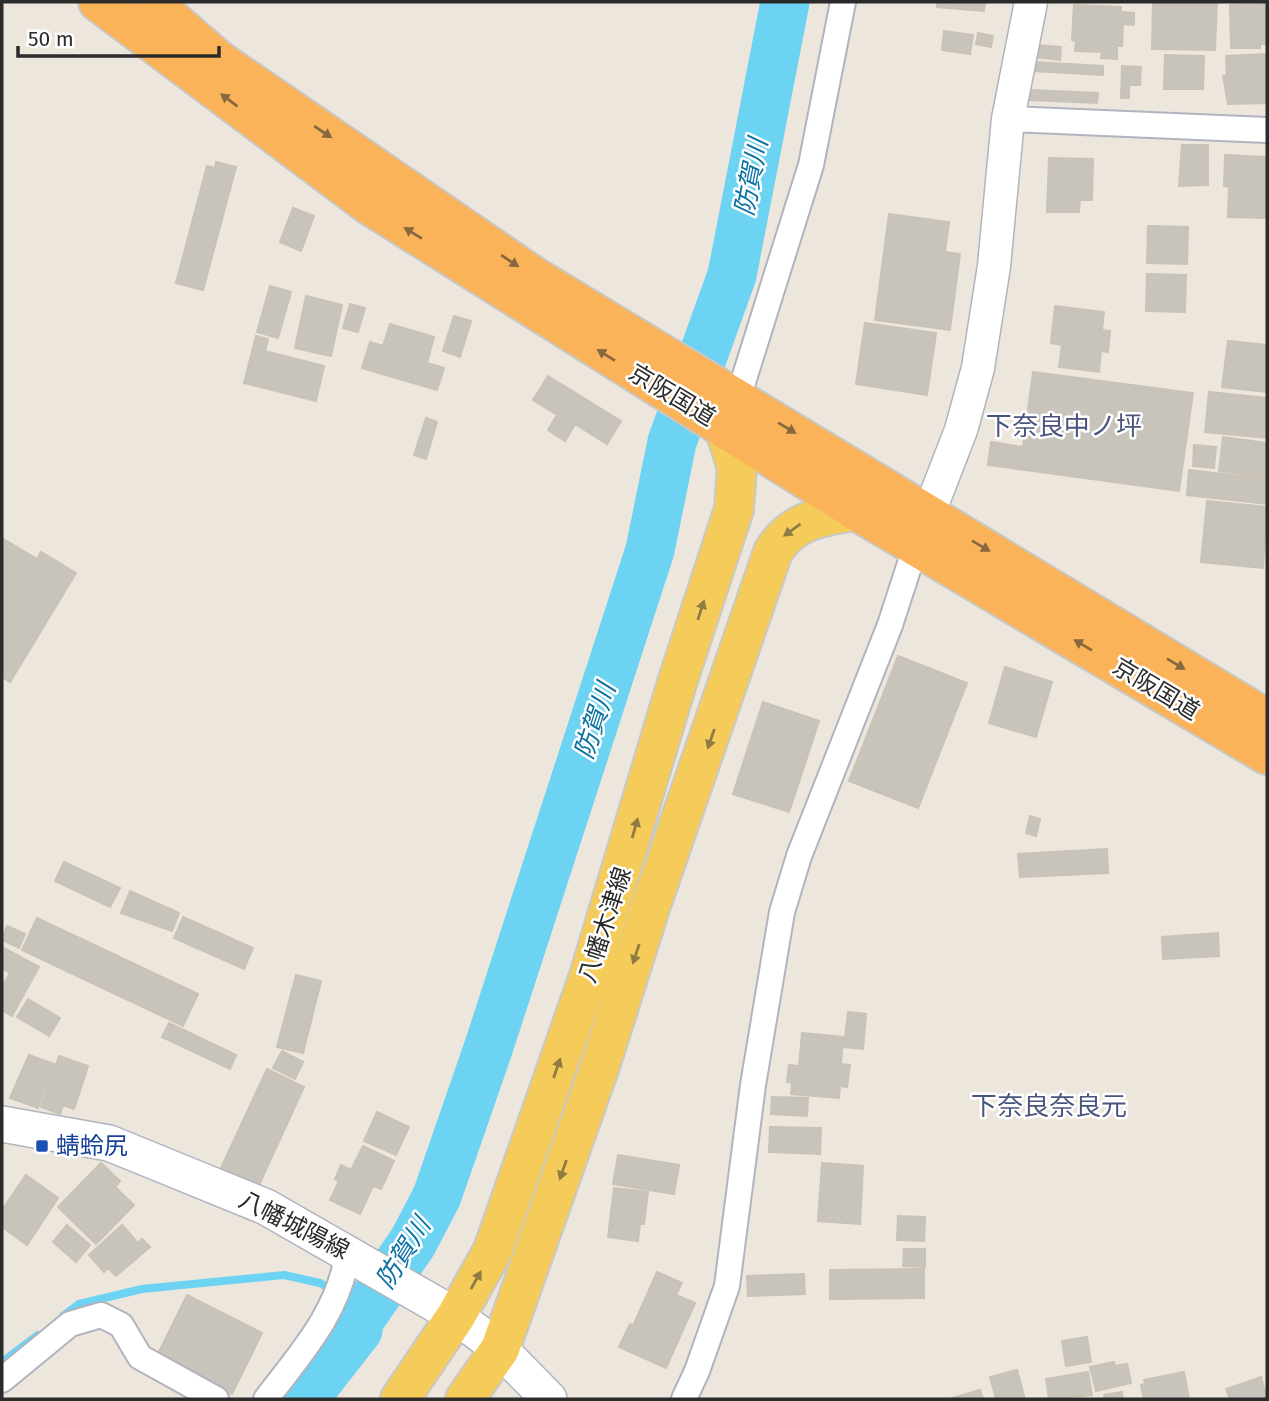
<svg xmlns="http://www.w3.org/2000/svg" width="1269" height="1401" font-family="'Fira Sans','Noto Sans JP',sans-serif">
<rect width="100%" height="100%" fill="#ede6dd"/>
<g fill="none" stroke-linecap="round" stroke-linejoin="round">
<path stroke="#6dd3f2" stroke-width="8" d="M63 1316 79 1304 142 1289 284 1275 320 1283 368 1312
M2 1362 38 1335"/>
<path stroke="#6dd3f2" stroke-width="49" d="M304 1399 358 1330V1322L413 1242 437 1196 489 1046 650 550 672 442 732 275 785 2"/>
</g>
<path fill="#c9c4bb" stroke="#c9c2b6" stroke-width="2" d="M937 2H985L984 11 937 7Z
M1153 2H1217L1215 50 1152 49Z
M1267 4V44H1260V48H1231L1230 5Z
M1074 5 1121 7V12L1134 13V25L1123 24 1122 46H1117V59L1101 58 1102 52 1075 51 1076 41 1072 40Z
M944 31 973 35 970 54 942 50Z
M978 33 993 36 991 47 976 44Z
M1036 45 1061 47 1060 60 1035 57Z
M1267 54V103L1228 104 1223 76 1227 75 1226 56Z
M1165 55 1204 56 1203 89H1164Z
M1034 62 1103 66V75L1033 71Z
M1122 66 1141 67 1140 85H1129V98H1121Z
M1030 90 1098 93 1097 103 1030 100Z
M1182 145H1208V185L1179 186Z
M1225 155 1267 157V218L1228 217 1229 187 1224 186Z
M1049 158 1093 159 1092 200H1080L1079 212H1047Z
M216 162 236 167 203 290 176 283 207 166 215 168Z
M293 208 314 216 301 251 280 242Z
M889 214 949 222 945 252 960 254 950 330 875 320Z
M1148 226 1188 227 1187 264 1147 263Z
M1147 274 1186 275 1185 312 1146 311Z
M270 286 291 292 278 338 257 332Z
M306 296 342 305 331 356 295 348Z
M350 304 365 308 358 332 343 328Z
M1055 306 1104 312 1102 330 1110 331 1108 352 1101 351 1099 372 1059 367 1062 345 1051 343Z
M454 316 471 321 460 357 443 351Z
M865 323 936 333 927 395 856 384Z
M390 324 434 337 427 363 444 368 437 390 362 368 370 342 383 346Z
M256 336 268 339 265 351 324 366 316 401 244 383Z
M1228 341 1267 345 1266 392 1222 387Z
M1033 372 1193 393 1179 491 988 465 991 442 1023 447Z
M548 376 621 421 607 444 575 424 565 441 548 430 557 415 533 400Z
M1209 392 1267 398V438L1205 432Z
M426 418 437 422 426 459 414 455Z
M1223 437 1267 443V477L1219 471Z
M1194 445 1216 447 1214 468 1193 466Z
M1189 470 1267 479V504L1187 495Z
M1207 501 1267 507 1263 568 1201 562Z
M2 538 37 559 41 552 76 573 10 682 2 677Z
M898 656 967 683 918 808 849 781Z
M1005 667 1052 682 1036 737 989 723Z
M763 702 819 721 789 812 733 794Z
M1030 816 1040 819 1036 836 1026 833Z
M1107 849 1108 873 1020 877 1018 854Z
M64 862 120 888 110 907 55 881Z
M130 891 179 913 172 931 121 913Z
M183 917 253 948 244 969 174 938Z
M37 918 198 994 183 1026 22 950Z
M7 926 25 934 19 948 2 940Z
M1218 933 1219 956 1163 959 1162 937Z
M2 947 39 967 12 1016 2 1010V987L10 973 2 968Z
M296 975 321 981 303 1053 277 1047Z
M28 999 60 1018 49 1036 17 1017Z
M848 1012 866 1014 863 1049 844 1047Z
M169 1023 236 1055 230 1069 162 1037Z
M802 1033 843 1037 841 1064 850 1065 847 1087 840 1086 839 1098 791 1094 792 1083 787 1082 789 1065 799 1066Z
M282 1051 303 1062 295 1079 273 1068Z
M29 1055 54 1064 38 1108 10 1098Z
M59 1056 88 1066 74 1109 63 1105 60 1114 41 1107Z
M267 1069 304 1087 259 1185 221 1168Z
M772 1097 808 1098 807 1116 771 1114Z
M377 1112 409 1127 396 1155 364 1141Z
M770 1127 821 1128 820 1154 769 1152Z
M363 1146 394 1161 381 1189 373 1186 360 1214 330 1200 339 1181 335 1179 341 1165 351 1170Z
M618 1155 679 1165 674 1194 613 1184Z
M101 1163 120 1181 115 1187 134 1205 96 1244 58 1207Z
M822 1163 863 1166 860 1224 818 1221Z
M26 1175 58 1198 27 1245 2 1227V1210Z
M614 1188 648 1192 644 1224H640L638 1241 608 1237Z
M898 1216 925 1217 924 1241 897 1240Z
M67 1225 90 1245 76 1262 53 1242Z
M122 1225 138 1243 142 1239 150 1247 116 1276 108 1268 104 1272 89 1255Z
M904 1249H925V1267L903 1266Z
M924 1269V1298L830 1299V1270Z
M657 1272 682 1283 676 1295 695 1303 666 1368 619 1347 630 1324 633 1326Z
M804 1274 805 1294 748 1296 747 1276Z
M187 1295 262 1333 232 1394 157 1356Z
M1087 1337 1091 1362 1066 1366 1062 1341Z
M1114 1362 1115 1366 1127 1364 1131 1383 1096 1391 1090 1367Z
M1017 1370 1025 1399H996L990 1377Z
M1088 1372 1092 1395 1049 1399 1046 1379Z
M1184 1372 1189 1399H1144L1141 1385 1145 1384 1144 1380Z
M1261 1377 1267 1399H1230L1226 1389Z
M980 1390 983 1399H949Z
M1122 1392 1123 1399H1105L1104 1395Z"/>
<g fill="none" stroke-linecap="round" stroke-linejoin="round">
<defs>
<path id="minor" d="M1008 119 1267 130
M738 398 811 165 843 2
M2 1380 70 1324 101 1315 121 1325 140 1357 216 1399
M266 1399C301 1353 340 1311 348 1251
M684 1399 697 1371 727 1286 753 1085 782 912 799 856 890 625 916 545"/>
<path id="tertiary" d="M920 536 961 430 978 368 994 266 1008 119 1031 2"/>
<path id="secondary" d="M2 1124 109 1143 266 1207 456 1316 500 1349 549 1399"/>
<path id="primary" d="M400 1399 456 1316 493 1250 589 976 677 683 734 509 737 468 724 427
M465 1399 500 1349 600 1066 650 908 773 552C792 520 822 516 856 511"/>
<path id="trunk" d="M98 2 369 205 856 511 1267 755
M152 2 220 61 535 277 1267 719"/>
</defs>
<use href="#minor" stroke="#b1b4bf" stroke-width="28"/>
<use href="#tertiary" stroke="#b1b4bf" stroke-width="35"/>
<use href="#secondary" stroke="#b1b4bf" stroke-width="38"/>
<use href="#primary" stroke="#c8c8c8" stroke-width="42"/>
<use href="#trunk" stroke="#c8c8c8" stroke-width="42"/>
<use href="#minor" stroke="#fff" stroke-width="24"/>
<use href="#tertiary" stroke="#fff" stroke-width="32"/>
<use href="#secondary" stroke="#fff" stroke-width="35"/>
<use href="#primary" stroke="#f5cc5a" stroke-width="38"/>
<use href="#trunk" stroke="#fab358" stroke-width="38"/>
</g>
<defs><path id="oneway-solid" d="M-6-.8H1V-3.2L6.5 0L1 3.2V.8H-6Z" transform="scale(1.75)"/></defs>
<g fill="#88683f">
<use href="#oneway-solid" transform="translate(229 100) rotate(-143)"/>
<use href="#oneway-solid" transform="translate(323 132) rotate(34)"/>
<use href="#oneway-solid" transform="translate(413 233) rotate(-148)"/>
<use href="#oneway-solid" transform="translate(510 261) rotate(34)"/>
<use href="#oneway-solid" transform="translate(606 355) rotate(-148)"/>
<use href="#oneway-solid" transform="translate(787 428) rotate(31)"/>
<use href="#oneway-solid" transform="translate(981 546) rotate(31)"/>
<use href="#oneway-solid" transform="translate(1083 645) rotate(-149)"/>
<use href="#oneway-solid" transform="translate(1176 664) rotate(31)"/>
</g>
<g fill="#907c42">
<use href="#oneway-solid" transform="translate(792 530) rotate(144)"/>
<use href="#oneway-solid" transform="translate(701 610) rotate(-72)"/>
<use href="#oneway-solid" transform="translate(711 739) rotate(109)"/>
<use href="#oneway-solid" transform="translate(635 828) rotate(-74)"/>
<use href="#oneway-solid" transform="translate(636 954) rotate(108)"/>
<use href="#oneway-solid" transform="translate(557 1068) rotate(-71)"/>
<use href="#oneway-solid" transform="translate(563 1170) rotate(109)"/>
<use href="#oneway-solid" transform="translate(476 1280) rotate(-61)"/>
</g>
<rect fill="#1a4fb4" stroke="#fff" stroke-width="2.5" x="35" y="1139" width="14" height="14" rx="3.5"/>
<g text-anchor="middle" stroke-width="5" stroke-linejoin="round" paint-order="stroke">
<g font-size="24" fill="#2b2b2b" stroke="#fff">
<text transform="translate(672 395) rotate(31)" y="8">京阪国道</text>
<text transform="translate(1156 689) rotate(31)" y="8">京阪国道</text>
<text transform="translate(605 925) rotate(-72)" y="8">八幡木津線</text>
<text transform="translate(294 1225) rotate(27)" y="8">八幡城陽線</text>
</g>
<g font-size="24" fill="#164399" stroke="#fff" text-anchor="start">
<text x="56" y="1154">蜻蛉尻</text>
</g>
<g font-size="26" font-style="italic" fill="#0a71a1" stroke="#fff">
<text transform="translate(751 177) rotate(-79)" y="9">防賀川</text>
<text transform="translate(595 721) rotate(-72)" y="9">防賀川</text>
<text transform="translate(403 1253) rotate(-58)" y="9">防賀川</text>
</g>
<g font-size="26" fill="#4a557d" stroke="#fff">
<text x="1064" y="435">下奈良中ノ坪</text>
<text x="1049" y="1115">下奈良奈良元</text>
</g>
</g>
<rect width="1269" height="1401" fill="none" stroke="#2b2b2b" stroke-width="7"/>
<path d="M18 46v10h201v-10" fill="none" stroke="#2b2b2b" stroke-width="3.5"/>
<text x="28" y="46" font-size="21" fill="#2b2b2b" stroke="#ffffff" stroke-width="5" paint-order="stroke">50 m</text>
</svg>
